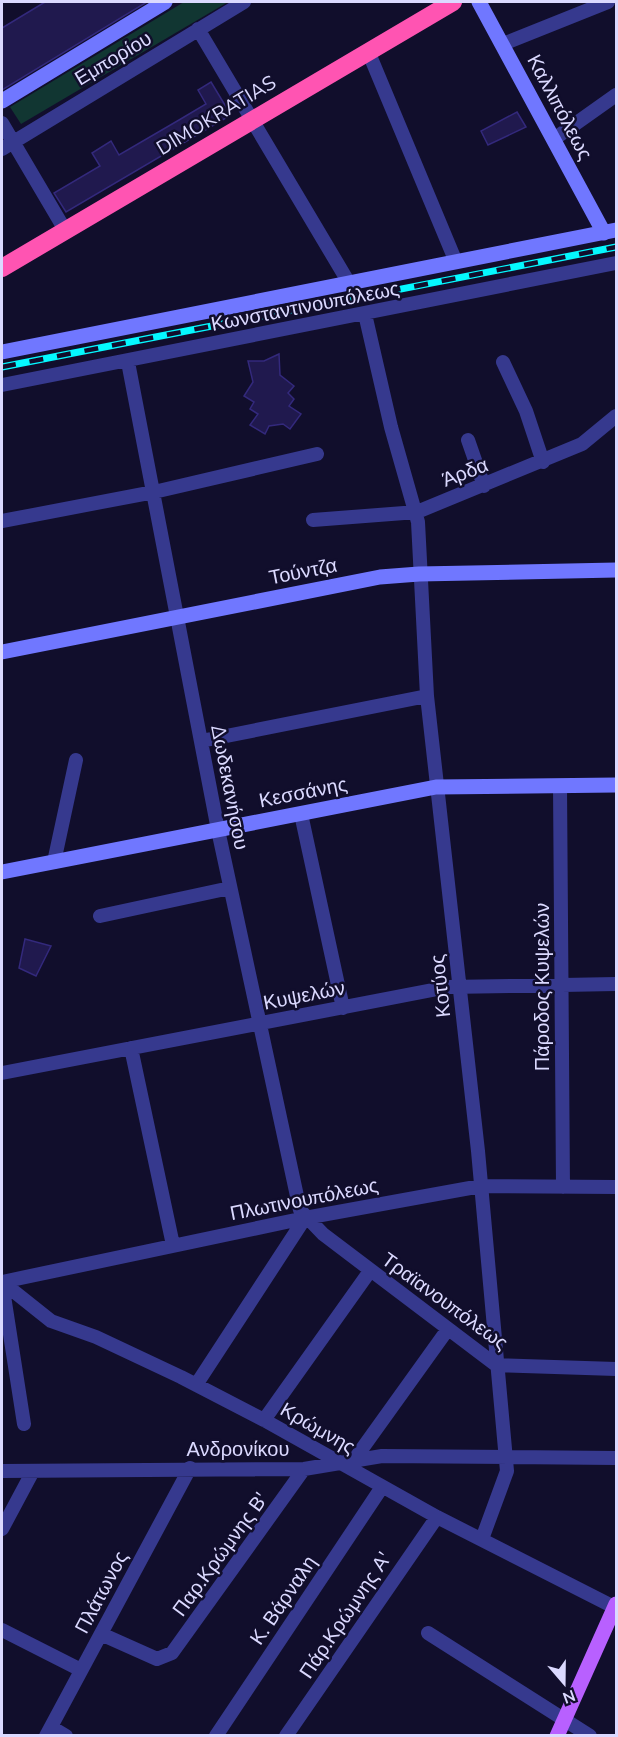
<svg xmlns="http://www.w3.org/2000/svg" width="618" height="1737" font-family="'Nunito Sans',sans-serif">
<rect width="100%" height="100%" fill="#110e2c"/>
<path fill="#113632" d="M184 2H228L21 124 10 107Z"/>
<path fill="#20194e" stroke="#33297c" stroke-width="1.5" d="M45 2H147L2 90V28Z
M211 82 231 115 66 212 54 193 100 166 92 153 111 141 119 155 179 120 206 104 198 90Z
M517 112 526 127 488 145 481 131Z
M279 354 280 375 294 386 288 393 294 399 289 406 301 414 290 429 283 424 269 426 265 434 250 425 258 414 250 409 254 402 244 396 253 382 248 361H264Z
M25 939 51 946 36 976 19 968Z"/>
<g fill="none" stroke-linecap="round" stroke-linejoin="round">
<path stroke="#36398e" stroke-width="14" d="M198 29 349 283
M503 44 608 2
M368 51 456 262
M2 123 65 230
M554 139 616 95
M2 149 244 2
M365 314 391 427 418 522 427 696 478 1151 507 1471 482 1539
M128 362 218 830 300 1210 323 1234 496 1365 616 1369
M503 362 526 411 543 462
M2 385 616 263
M468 440 484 486
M313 520 417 512 582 444 616 416
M2 521 154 492 317 454
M201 741 427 696
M560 786 563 1187
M301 814 343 1008
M54 862 76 760
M100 916 230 888
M131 1048 173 1245
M2 1073 448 987 616 984
M2 1282 51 1321 96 1337 181 1377 264 1420 437 1517 616 1608
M2 1282 305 1218 481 1186 616 1187
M2 1283 24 1424
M196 1385 305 1218
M264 1420 370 1271
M354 1460 448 1329
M2 1471 304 1469 382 1456 616 1458
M2 1529 33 1471
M2 1630 81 1670
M428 1633 590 1736
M101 1634 157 1659 172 1653 304 1469
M51 1727 66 1736
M46 1736 190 1468
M216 1736 382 1487
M286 1736 437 1517"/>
<path stroke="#7077ff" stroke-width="15" d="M479 2 604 233
M2 101 165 2
M2 352 616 230
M2 652 380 577 419 574 616 570
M2 872 436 787 616 785"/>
<path stroke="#b860ff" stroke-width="15" d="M557 1736 616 1604"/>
<path stroke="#ff54b2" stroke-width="18" d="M2 268 453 2"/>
<defs>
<path id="rail" d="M2 367 616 247"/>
</defs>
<use href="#rail" stroke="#05f8ff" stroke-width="7"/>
<use href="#rail" stroke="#110e2c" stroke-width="4.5" stroke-dasharray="14" stroke-linecap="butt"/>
</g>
<g text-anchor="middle" stroke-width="5" stroke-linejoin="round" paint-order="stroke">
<g font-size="20" fill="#dbd9ff" stroke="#110e2c">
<text transform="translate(113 58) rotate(-31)" y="7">Εμπορίου</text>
<text transform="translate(560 107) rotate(62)" y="7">Καλλιπόλεως</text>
<text transform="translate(216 115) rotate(-31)" y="7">DIMOKRATIAS</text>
<text transform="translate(305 306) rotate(-11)" y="7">Κωνσταντινουπόλεως</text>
<text transform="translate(465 472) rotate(-21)" y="7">Άρδα</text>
<text transform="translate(303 571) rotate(-11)" y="7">Τούντζα</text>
<text transform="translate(230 787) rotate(79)" y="7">Δωδεκανήσου</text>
<text transform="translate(303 792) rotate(-11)" y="7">Κεσσάνης</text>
<text transform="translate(440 986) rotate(-96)" y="7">Κοτύος</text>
<text transform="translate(542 987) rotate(-90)" y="7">Πάροδος Κυψελών</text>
<text transform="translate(304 995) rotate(-11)" y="7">Κυψελών</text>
<text transform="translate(304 1199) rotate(-11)" y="7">Πλωτινουπόλεως</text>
<text transform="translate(445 1301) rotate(36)" y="7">Τραϊανουπόλεως</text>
<text transform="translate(318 1428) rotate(30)" y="7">Κρώμνης</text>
<text x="238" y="1456">Ανδρονίκου</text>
<text transform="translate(220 1554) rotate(-54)" y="7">Παρ.Κρώμνης Β'</text>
<text transform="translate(101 1592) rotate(-62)" y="7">Πλάτωνος</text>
<text transform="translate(283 1600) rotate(-56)" y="7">Κ. Βάρναλη</text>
<text transform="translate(345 1615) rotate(-56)" y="7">Πάρ.Κρώμνης Α'</text>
</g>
</g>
<rect width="618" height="1737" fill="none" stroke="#dbd9ff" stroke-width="6"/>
<g transform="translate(564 1683) rotate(160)" stroke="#110e2c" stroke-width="4.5" paint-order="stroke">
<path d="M0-4.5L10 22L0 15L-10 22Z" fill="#dbd9ff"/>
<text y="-9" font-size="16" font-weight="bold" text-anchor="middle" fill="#dbd9ff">N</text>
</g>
</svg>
